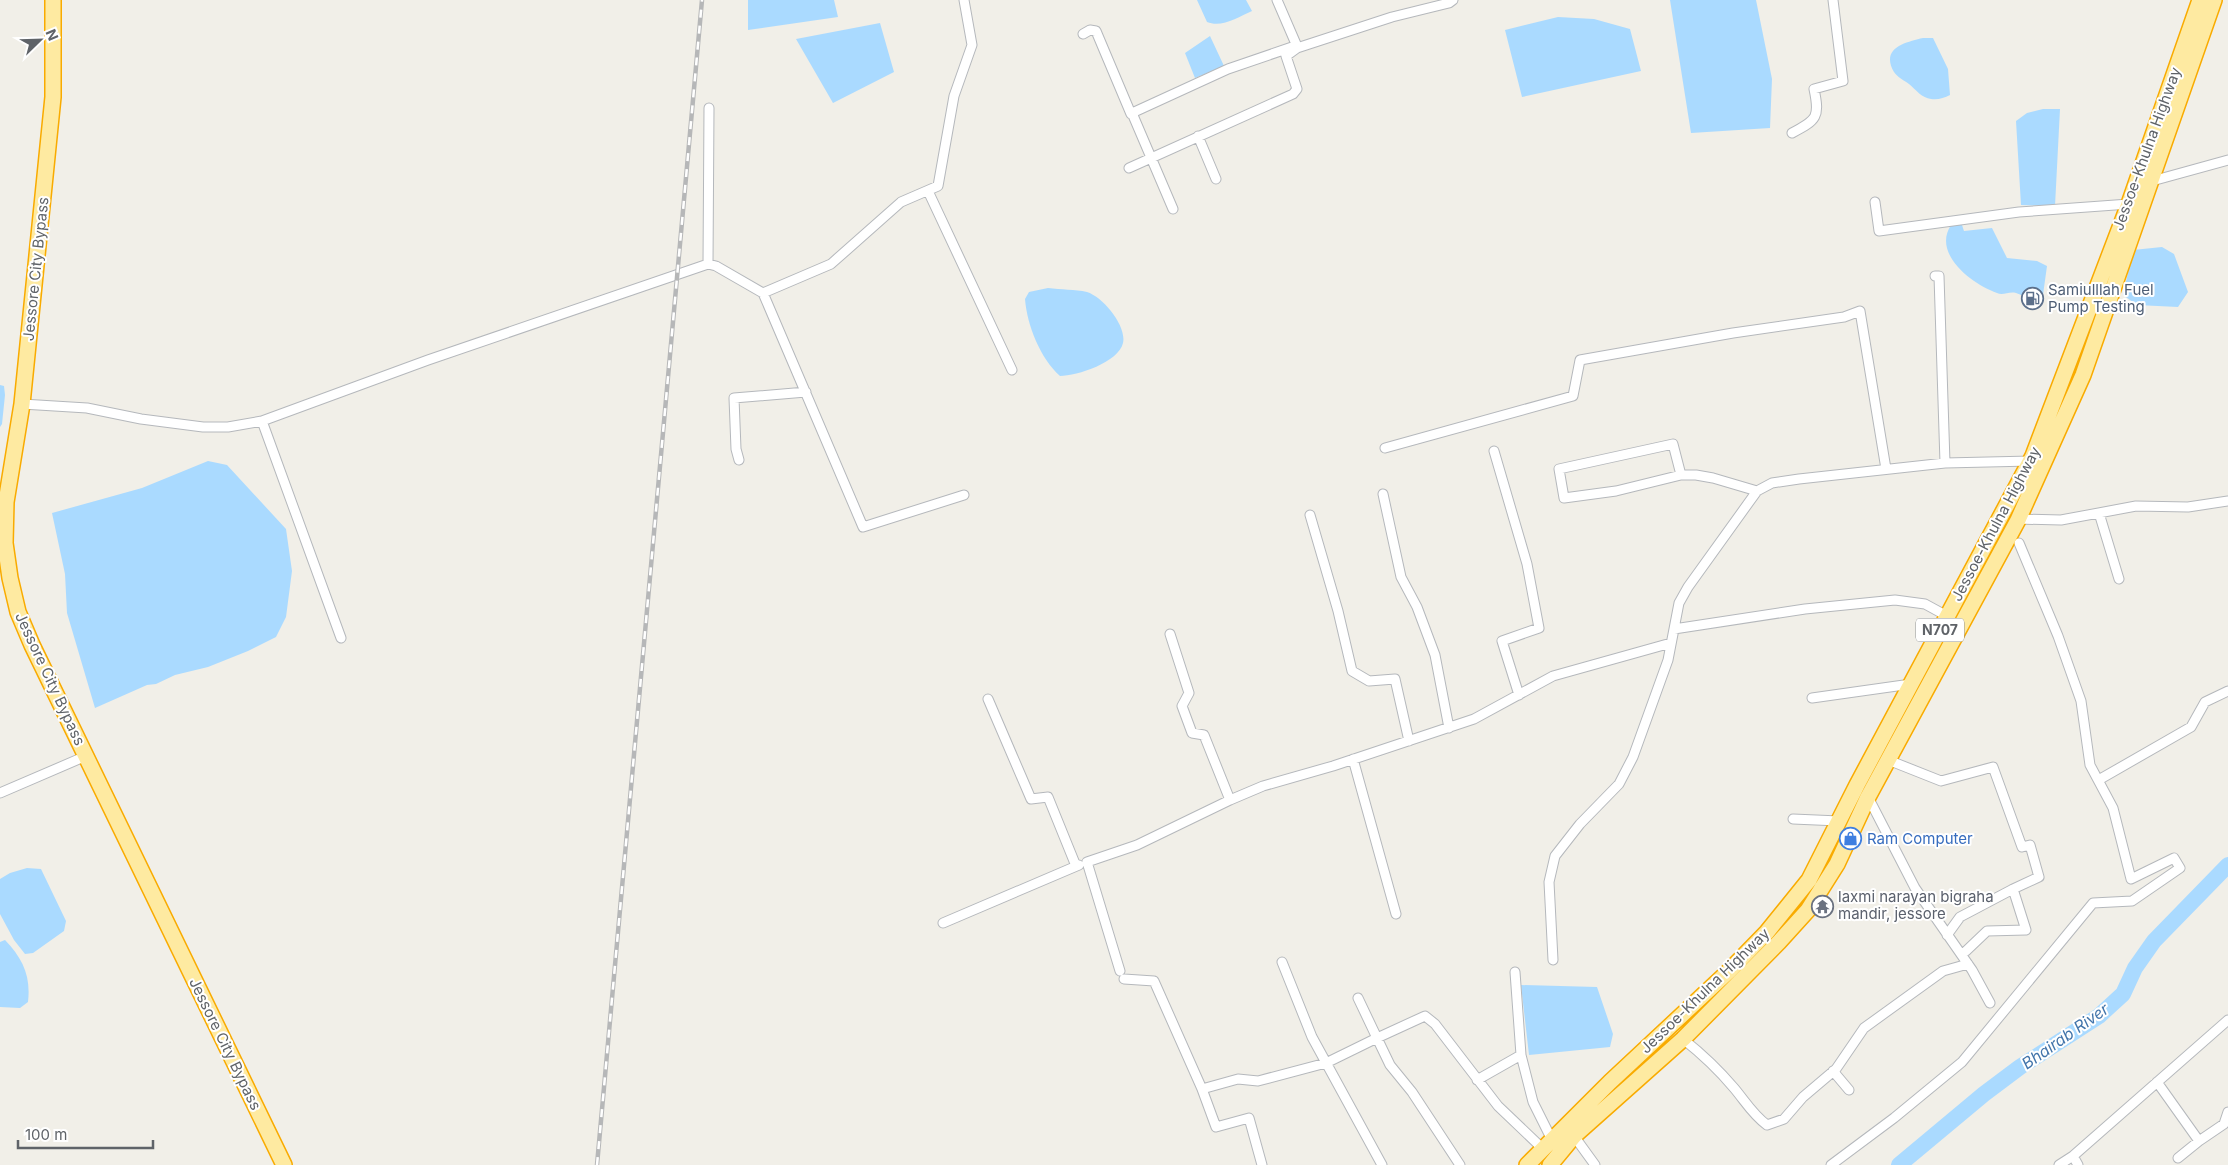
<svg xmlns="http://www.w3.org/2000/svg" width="2228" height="1165" font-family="Inter,sans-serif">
<rect width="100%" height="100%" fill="#f1efe8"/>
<path fill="#aadaff" d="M748 0H834L838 17 748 30Z
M1197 0H1246L1252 11C1238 17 1222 28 1207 22Z
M1670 0H1756L1772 79 1770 128 1691 133Z
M1558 17 1594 19 1630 29 1641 71 1522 97 1505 30Z
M880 23 894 72 833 103 796 39Z
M1210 36 1224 66 1195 78 1185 53Z
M1923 38H1933L1948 69 1950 95C1944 98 1938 100 1931 99 1922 98 1916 90 1909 84 1905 81 1897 77 1894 72 1880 48 1906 42 1923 38Z
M2043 109H2060L2055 206 2021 205 2016 121 2027 113Z
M1951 225H1962L1964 231 1992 228 2007 258 2037 261 2047 266 2042 302C2033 300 2025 296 2016 293 2009 291 2003 296 1997 293 1972 284 1932 254 1951 225Z
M2162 247 2174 254 2188 292 2178 307 2137 305 2123 295 2133 250Z
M1048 288C1061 290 1075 289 1087 292 1103 297 1127 326 1123 343 1119 362 1077 376 1060 376 1040 358 1027 325 1025 299L1029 292Z
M0 385 4 386 5 395 2 424 0 427Z
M208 461 227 465 286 529 292 571 286 617 276 637 248 651 208 667 175 675 156 684 147 685 95 708 67 613 65 574 52 513 142 488Z
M27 868 41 869 66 921 64 931 33 953 25 954 14 940 0 914V879L10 873Z
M5 940C23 959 31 976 28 1002L20 1008 0 1007V942Z
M1521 985 1597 987 1613 1034 1610 1047 1529 1055Z"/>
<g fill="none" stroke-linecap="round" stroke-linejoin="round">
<path stroke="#aadaff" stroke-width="16" d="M1899 1165 1984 1094 2020 1067 2099 1016 2123 994 2135 968 2154 941 2228 865"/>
<defs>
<path id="minor" d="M1083 34 1090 30 1096 31 1131 114
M1792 133C1817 120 1820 117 1814 89L1843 81 1833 0
M1198 136 1216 179
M1129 168 1293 94 1297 89 1286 56 1297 48 1392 17 1449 3 1453 0
M2152 181 2228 160
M928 191 1012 370
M1875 202 1879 231 2019 212 2129 204
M1173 209 1132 113 1228 69 1295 46 1296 44 1277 0
M708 264 709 108
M1935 276H1939L1945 463
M763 293 863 527 964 495
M22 404 87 408 141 419 203 427H228L262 421
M1385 448 1573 396 1580 360 1733 333 1844 317 1860 311 1886 469
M1494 451 1527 564 1539 628 1502 641 1519 695
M739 460 736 449 734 398 806 392
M1681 475 1673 444 1559 469 1564 498 1616 491 1681 475H1696L1713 478 1757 491
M1383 494 1401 577 1417 607 1435 655 1449 728
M2099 513 2119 579
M1310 515 1338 611 1352 671 1369 681 1395 679 1409 741
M2016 519 2061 520 2136 506 2188 507 2228 501
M1674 629 1805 609 1895 600 1925 604 1947 616
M1170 634 1189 693 1182 706 1192 733 1204 735 1230 800
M341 638 262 421 428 360 708 264 716 266 763 293 831 264 901 202 938 186 954 96 972 45 964 0
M1812 698 1911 684
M988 699 1031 799 1048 797 1076 866
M1353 759 1396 914
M1888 760 1941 781 1993 767 2022 847 2030 845 2039 877 2013 889 2026 930 1987 931 1966 951
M2102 778 2191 727 2205 702 2228 691
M0 793 86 756
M1868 797 1915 888 1972 970 1990 1003
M1793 819 1839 821
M943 923 1079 865
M1947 935 1960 917 2013 889
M1553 960 1549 882 1555 856 1580 824 1619 784 1633 757 1668 660 1679 603 1688 587 1757 491 1772 483 1799 479 1945 463 2031 461
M1282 962 1312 1037 1382 1165
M1120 971 1087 862 1137 845 1230 800 1263 786 1333 766 1474 719 1553 676 1671 643
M1515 972 1521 1055 1533 1102 1549 1134
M1124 979 1154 981 1202 1089 1238 1079 1258 1081 1326 1063 1377 1038 1358 998
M1683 1039C1702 1054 1718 1069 1734 1088 1745 1101 1753 1115 1767 1125L1784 1119 1803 1097 1836 1069 1864 1028 1943 971 1968 964
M1833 1071 1849 1090
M1477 1080 1521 1055
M2157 1082 2199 1141 2224 1124 2228 1112
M1202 1089 1216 1127 1249 1118 1262 1165
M1574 1136 1595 1165
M2073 1156 2078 1165
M2178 1158 2199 1141
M1460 1165 1412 1092 1390 1065 1377 1038 1425 1016 1435 1024 1498 1106 1542 1148
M1831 1165 1894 1118 1962 1062 2093 903 2132 901 2180 868 2174 858 2131 879 2113 808 2090 765 2081 701 2058 636 2019 543
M2059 1165 2073 1156 2228 1020"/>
<path id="trunk" d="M53 0V97L22 404 6 502 5 543 10 578 18 612 32 645 284 1165
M1527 1165 1610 1082 1729 971 1767 932 1809 880 1857 785 2033 456 2129 204 2200 0
M1550 1165 1574 1136 1683 1039 1779 942 1808 910 1837 864 1868 797 2018 520 2083 375 2214 0"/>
</defs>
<use href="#minor" stroke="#b5b8bc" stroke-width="11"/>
<use href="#trunk" stroke="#f9ab00" stroke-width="18"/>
<use href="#minor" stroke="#fff" stroke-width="9"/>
<use href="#trunk" stroke="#feeaa1" stroke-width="15"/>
<defs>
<path id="rail" d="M597 1165 702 0"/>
</defs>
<use href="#rail" stroke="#b6b7b8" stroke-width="4.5"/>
<use href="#rail" stroke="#fff" stroke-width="2.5" stroke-dasharray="8" stroke-linecap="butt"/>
</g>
<defs>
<symbol id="fuel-ring" viewBox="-11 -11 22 22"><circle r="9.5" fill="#fff" stroke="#5c6f8a" stroke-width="1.5"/><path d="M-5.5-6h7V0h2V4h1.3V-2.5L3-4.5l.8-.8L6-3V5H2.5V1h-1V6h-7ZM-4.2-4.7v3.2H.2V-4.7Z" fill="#5c6f8a"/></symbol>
<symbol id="shop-ring" viewBox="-11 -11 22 22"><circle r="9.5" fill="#fff" stroke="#3f7fe0" stroke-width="1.5"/><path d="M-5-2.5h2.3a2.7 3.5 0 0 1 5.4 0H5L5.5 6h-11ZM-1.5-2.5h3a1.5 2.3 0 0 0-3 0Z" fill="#3f7fe0"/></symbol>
<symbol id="temple-ring" viewBox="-11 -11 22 22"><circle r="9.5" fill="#fff" stroke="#6b7280" stroke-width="1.5"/><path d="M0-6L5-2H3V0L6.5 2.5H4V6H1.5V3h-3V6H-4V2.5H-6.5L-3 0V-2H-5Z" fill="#6b7280"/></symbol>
</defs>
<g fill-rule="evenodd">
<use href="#fuel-ring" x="2020" y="286" width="25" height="25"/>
<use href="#shop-ring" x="1838" y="826" width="25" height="25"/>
<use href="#temple-ring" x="1810" y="894" width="25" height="25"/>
</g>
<g text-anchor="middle" stroke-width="4" stroke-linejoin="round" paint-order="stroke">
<rect fill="#fff" stroke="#8f9295" stroke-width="1" x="1916" y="618.5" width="48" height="23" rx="4"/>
<g font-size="14" font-weight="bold" fill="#5f6368">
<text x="1940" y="635">N707</text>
</g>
<g font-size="15" fill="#5f6368" stroke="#fff">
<text transform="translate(2147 149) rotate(-70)" y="5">Jessoe-Khulna Highway</text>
<text transform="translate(36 269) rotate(-84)" y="5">Jessore City Bypass</text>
<text transform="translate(1996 524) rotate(-62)" y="5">Jessoe-Khulna Highway</text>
<text transform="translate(50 679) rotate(65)" y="5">Jessore City Bypass</text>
<text transform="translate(1705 991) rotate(-44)" y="5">Jessoe-Khulna Highway</text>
<text transform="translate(225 1044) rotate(64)" y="5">Jessore City Bypass</text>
</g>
<g font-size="15" fill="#4e5e75" stroke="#fff" text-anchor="start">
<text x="2048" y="295">Samiulllah Fuel<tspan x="2048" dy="17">Pump Testing</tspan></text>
</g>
<g font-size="15" fill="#366cbe" stroke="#fff" text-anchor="start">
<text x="1867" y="844">Ram Computer</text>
</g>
<g font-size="15" fill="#5b616d" stroke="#fff" text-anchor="start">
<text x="1838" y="902">laxmi narayan bigraha<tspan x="1838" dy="17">mandir, jessore</tspan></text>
</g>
<g font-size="16" font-style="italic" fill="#4174aa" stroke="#fff">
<text transform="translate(2065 1036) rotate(-35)" y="6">Bhairab River</text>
</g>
</g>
<g transform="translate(40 40) rotate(67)" stroke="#ffffff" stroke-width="4" paint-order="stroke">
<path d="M0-4L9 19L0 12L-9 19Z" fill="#5f6368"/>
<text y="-8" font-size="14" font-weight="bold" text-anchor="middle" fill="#5f6368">N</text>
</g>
<path d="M18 1140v8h135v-8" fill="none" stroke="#5f6368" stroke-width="2.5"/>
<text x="25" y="1140" font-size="15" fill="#5f6368" stroke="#ffffff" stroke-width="4" paint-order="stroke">100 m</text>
</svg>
